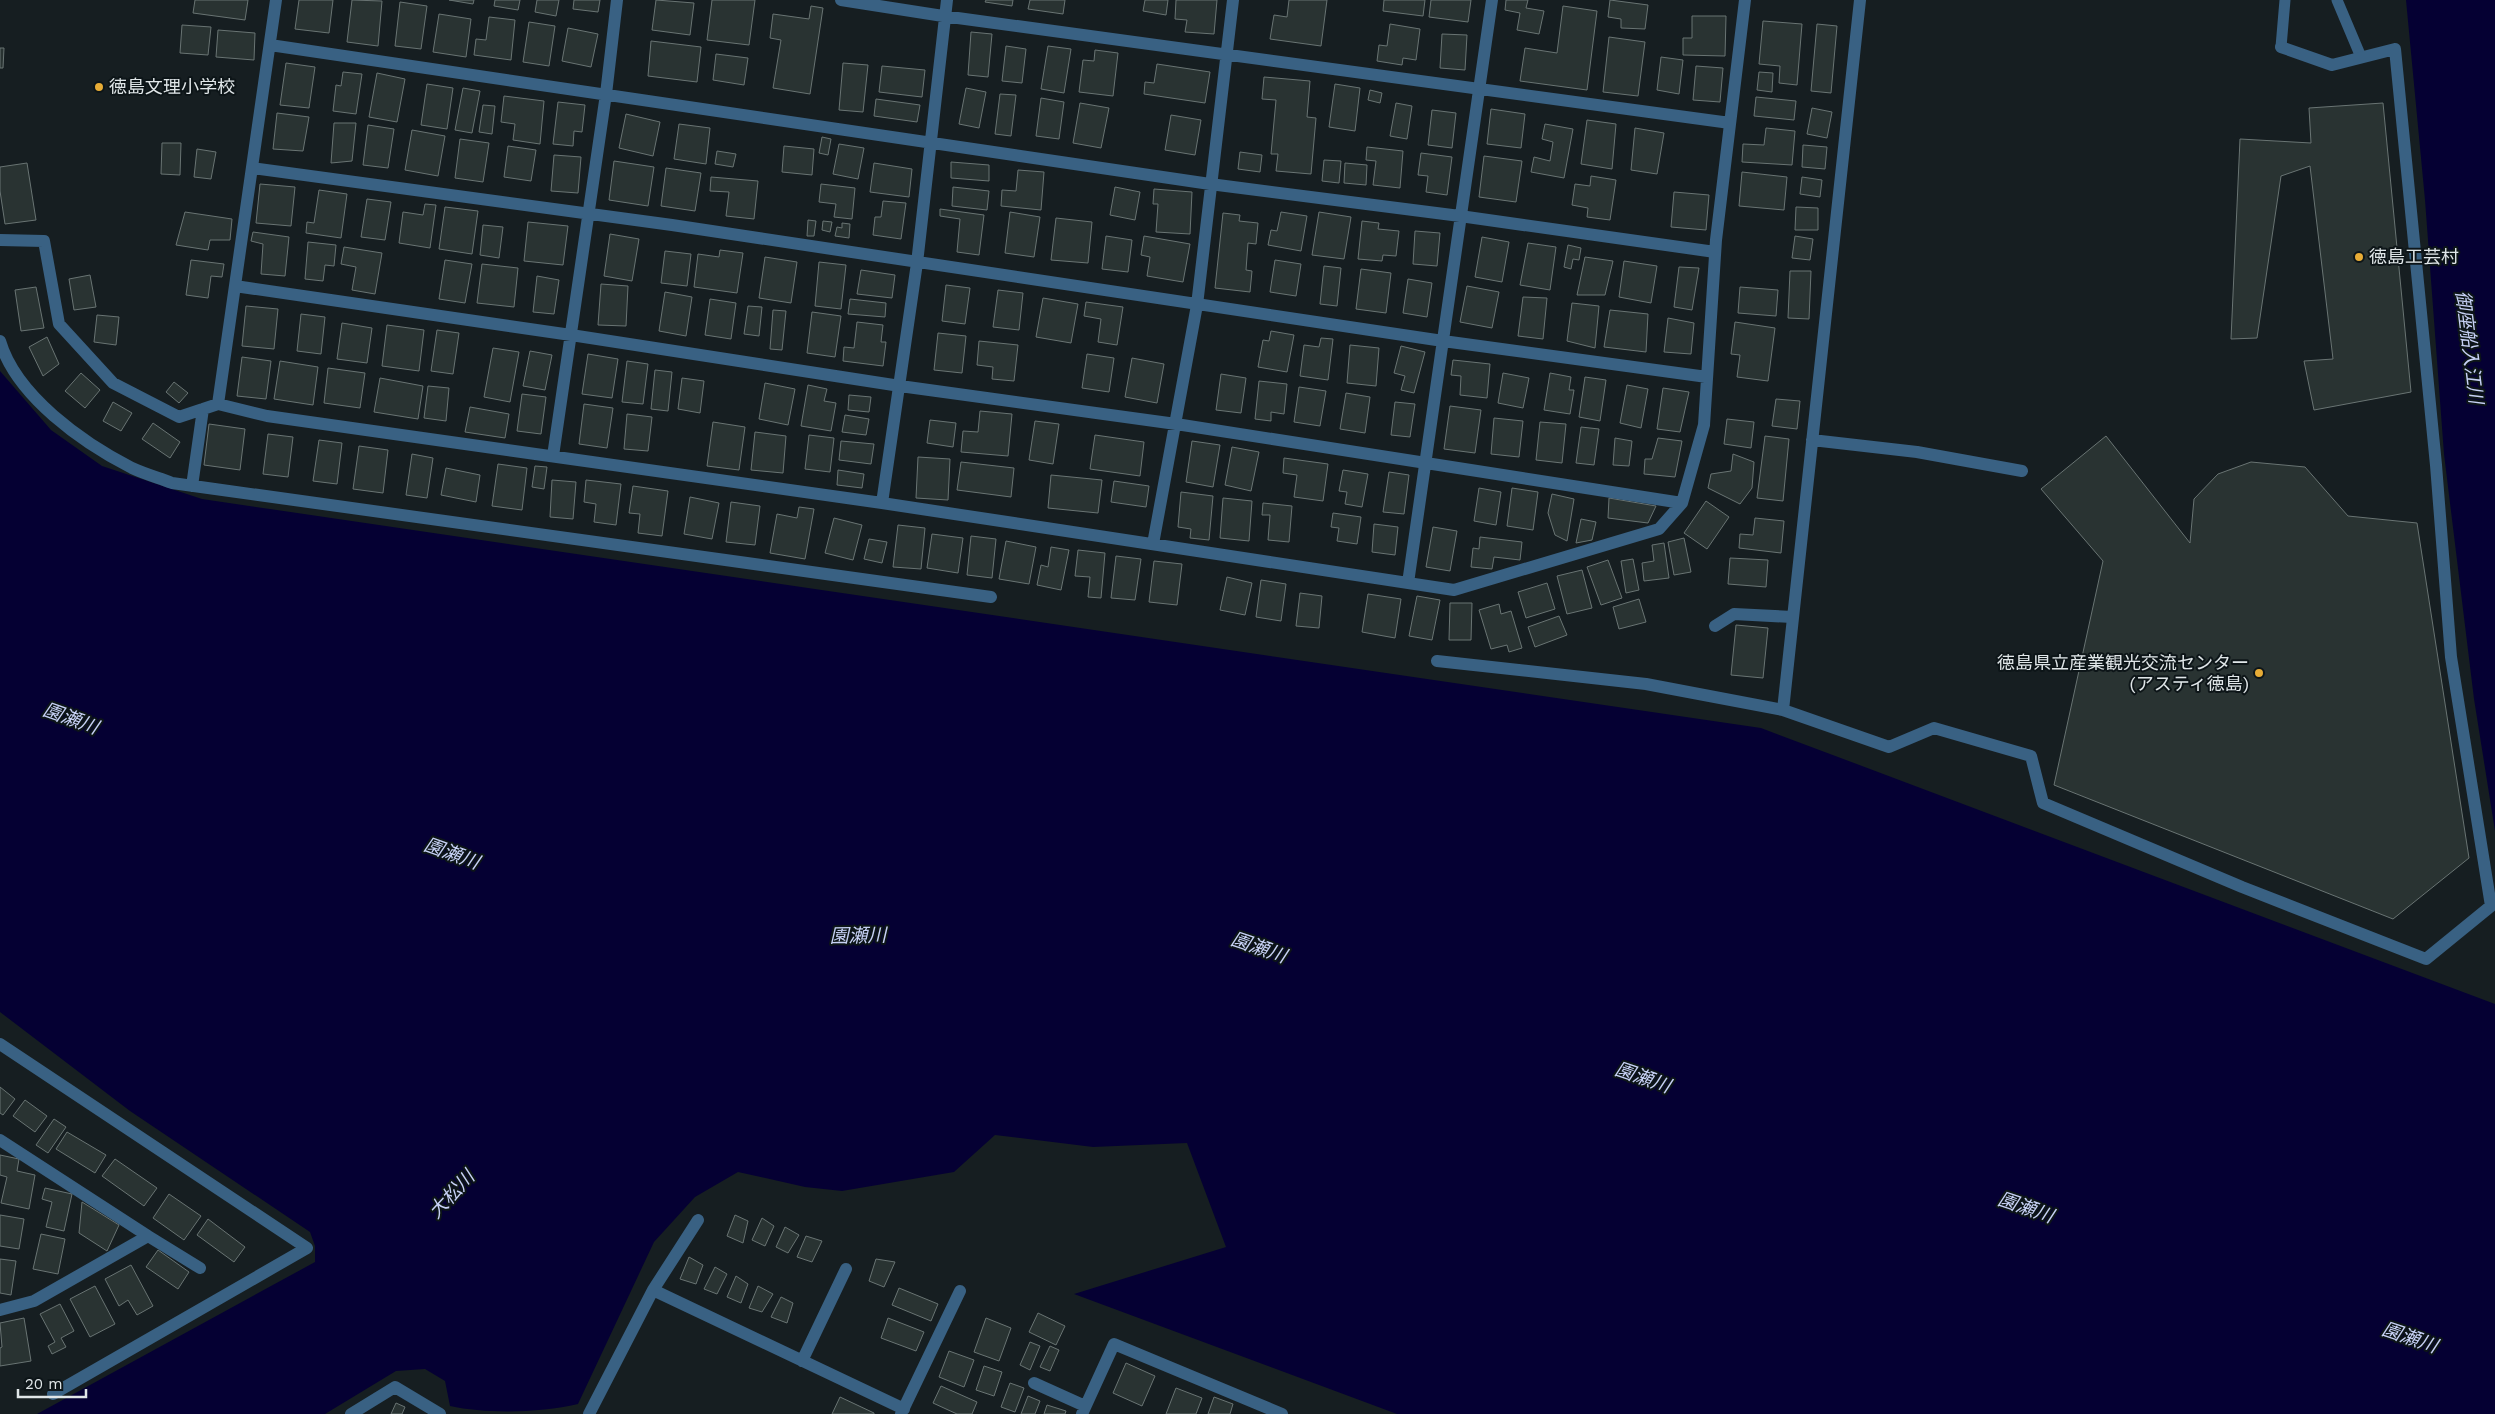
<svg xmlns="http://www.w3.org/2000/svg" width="2495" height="1414" font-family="'Work Sans','Noto Sans JP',sans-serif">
<rect width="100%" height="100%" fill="#161e21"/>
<path fill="#050033" d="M2406 0H2495V831L2474 699 2444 454 2425 200Z
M0 371 51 430 102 466 202 499 1761 728 2495 1004V1414H1397L1074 1294 1226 1247 1187 1143 1093 1147 995 1135 954 1172 842 1191 805 1187 738 1172 695 1197 654 1242 578 1404C540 1413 486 1414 450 1406L445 1381 425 1369 396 1371 325 1414H37L315 1262V1246L310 1232 130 1111 0 1012Z"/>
<path fill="#293332" stroke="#697473" d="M195 0H248L245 20 193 13Z
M299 0H333L329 33 295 29Z
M352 0 382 1 378 46 347 42Z
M449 0H474L473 4Z
M495 0H520L518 10 494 6Z
M537 0H559L556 16 535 12Z
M574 0H600L598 12 573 9Z
M656 0 694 3 690 35 652 30Z
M712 0H755L749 45 707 40Z
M986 0H1013L1012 6 985 2Z
M1030 0H1065L1063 14 1028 9Z
M1145 0H1168L1166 15 1143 11Z
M1176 0H1217L1214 34 1185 32 1187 20 1175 19Z
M1289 0H1327L1321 46 1270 39 1274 15 1287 17Z
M1384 0H1425L1423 16 1383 11Z
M1431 0H1471L1468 22 1429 17Z
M1506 0H1528L1526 8 1544 11 1539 34 1517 30 1520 13 1505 10Z
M1610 0 1648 5 1645 29 1621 28V19L1608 17Z
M400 2 427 6 421 49 395 46Z
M811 6 823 8 810 94 773 88 781 40 770 38 773 14 809 19Z
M1563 6 1597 11 1587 90 1520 81 1525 48 1557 53Z
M439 14 471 19 466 57 433 52Z
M1692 16H1726L1725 56 1683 55V38H1692Z
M489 17 515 20 511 60 474 55 476 39 486 40Z
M1763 21 1802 24 1797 85 1779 83 1780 66 1759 64Z
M529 22 555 26 549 66 523 62Z
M1390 24 1420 29 1416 60 1403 58 1402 65 1377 61 1379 45 1387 46Z
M1817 24 1837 26 1831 93 1811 91Z
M182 25 211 27 208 55 180 53Z
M568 28 598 34 591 67 562 61Z
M218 30 255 33 254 60 216 57Z
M971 32 992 34 988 77 968 75Z
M1442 34 1467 35 1465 70 1440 68Z
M1609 37 1645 42 1638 96 1603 92Z
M651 41 701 47 697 82 648 76Z
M1006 46 1026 49 1022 83 1002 81Z
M1048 46 1071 49 1064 93 1041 89Z
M0 48H4L3 68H0Z
M1095 50 1118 53 1113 96 1079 92 1083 60 1094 61Z
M716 54 748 58 744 85 713 80Z
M1661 57 1683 60 1679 94 1657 90Z
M286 63 315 67 309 108 280 105Z
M843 63 868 65 863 112 839 110Z
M1157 64 1210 72 1205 103 1144 94 1145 82 1154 83Z
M882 66 925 70 922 97 879 92Z
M1696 66 1723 68 1720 102 1693 100Z
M343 72 362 74 356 114 333 111 336 85 341 86Z
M1759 72 1773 73 1772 92 1757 90Z
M377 73 405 79 397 122 369 117Z
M1264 77 1310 81 1307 117 1316 118 1311 174 1276 171 1278 154H1271L1276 100 1262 99Z
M427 84 453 88 447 129 421 125Z
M1335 84 1360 88 1355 131 1329 127Z
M463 88 480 91 472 133 455 130Z
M966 88 986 92 979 128 959 124Z
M1370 90 1382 93 1380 103 1368 100Z
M1000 94 1016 95 1011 136 995 134Z
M504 96 544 101 540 144 513 140 515 124 501 122Z
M1756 97 1796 101 1794 120 1754 116Z
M1041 98 1064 102 1059 139 1036 136Z
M876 99 920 105 917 122 874 116Z
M558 102 585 105 582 132 574 131 573 146 553 144Z
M1080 103 1109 108 1101 148 1073 143Z
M1396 103 1412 106 1407 139 1390 136Z
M2383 103 2411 392 2314 410 2304 361 2333 359 2310 166 2281 176 2257 338 2231 339 2240 139 2311 143 2309 108Z
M483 105 495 106 492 134 479 132Z
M1812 108 1832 112 1827 138 1807 134Z
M1491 109 1525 114 1521 148 1487 144Z
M1432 110 1456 113 1452 148 1428 145Z
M277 113 309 117 303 151 273 149Z
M626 114 660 122 653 156 619 148Z
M1171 115 1201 120 1195 155 1165 150Z
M1587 120 1616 124 1612 169 1581 164Z
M334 123H356L352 161 331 163Z
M679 124 710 128 706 164 674 159Z
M1545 124 1573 129 1564 178 1531 172 1534 157 1550 161 1553 142 1542 139Z
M368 125 394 129 388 168 363 165Z
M1635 128 1664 133 1657 174 1631 170Z
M1766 128 1795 131 1792 165 1742 162 1743 144 1764 145Z
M412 130 445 136 438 176 405 170Z
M822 137 831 139 828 155 819 153Z
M460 139 489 143 483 182 455 178Z
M162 143H181L180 175 161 174Z
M839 144 864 148 858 179 833 174Z
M1803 145 1827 147 1825 169 1802 167Z
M508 146 536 150 531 181 504 177Z
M784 146 814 149 812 175 782 172Z
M1367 147 1403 151 1400 188 1373 185 1376 161 1366 160Z
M197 149 216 152 211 179 194 177Z
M717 151 736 154 733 167 715 164Z
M1240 152 1262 155 1260 172 1238 169Z
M1421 153 1452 157 1447 195 1426 192 1428 176 1418 175Z
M554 155 581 157 578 193 551 191Z
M1484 156 1522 161 1516 202 1479 197Z
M1324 160 1341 161 1339 183 1322 181Z
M614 161 654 167 648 206 609 200Z
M951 162 989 165V181L951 178Z
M27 163 36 220 5 224 0 191V167Z
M874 163 912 169 909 197 870 192Z
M1345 163 1367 165 1366 185 1344 183Z
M666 168 701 173 695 211 661 206Z
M1018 170 1044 172 1041 210 1001 206 1002 190 1016 191Z
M1742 172 1787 177 1784 210 1739 206Z
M1591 176 1616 180 1610 220 1587 217 1588 208 1572 205 1575 184 1590 186Z
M711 177 758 181 754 219 726 216 729 192 710 191Z
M1802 177 1822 180 1820 197 1800 194Z
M260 184 295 187 291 226 256 223Z
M821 184 855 188 852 219 834 217 836 204 819 202Z
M953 187 989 191 987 210 952 206Z
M1115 187 1140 192 1135 220 1110 215Z
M1154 189 1192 192 1190 234 1156 232 1158 204H1153Z
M319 190 347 194 341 238 306 233 307 222 314 223Z
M1674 192 1709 195 1706 230 1671 227Z
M367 199 391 202 385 240 361 237Z
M883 201 906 203 901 239 873 235 875 217H881Z
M425 204 436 205 430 248 399 243 403 212 423 215Z
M445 207 478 211 472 254 439 249Z
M1796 207 1818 208V230H1795Z
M940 209 984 215 979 255 957 252 960 219 940 216Z
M185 212 232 219 230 240H210L208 250 176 245Z
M1010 212 1040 217 1034 257 1005 253Z
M1281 212 1307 216 1301 251 1268 245 1271 230 1277 231Z
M1319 212 1351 217 1344 259 1312 255Z
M1223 213 1240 215 1239 221 1258 223 1256 244 1248 243 1246 270 1252 271 1250 292 1215 288Z
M1056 218 1092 222 1088 263 1051 260Z
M808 220 816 221 814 236H807Z
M823 221 832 222 830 232 822 230Z
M1362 221 1379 223 1378 229 1399 231 1396 256 1383 255 1382 261 1358 259Z
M528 222 568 226 563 265 524 261Z
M842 223 850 224 849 238 835 236 837 227 842 228Z
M483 225 503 227 499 258 480 255Z
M1415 231 1440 233 1437 266 1413 264Z
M253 232 289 237 285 276 261 274 263 244 251 241Z
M610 234 639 239 632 281 604 276Z
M1106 236 1132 240 1128 272 1102 269Z
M1144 236 1190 244 1183 282 1147 276 1150 257 1141 255Z
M1795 236 1813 239 1810 260 1792 258Z
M1482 237 1509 242 1502 282 1475 277Z
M308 242 336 245 334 266 325 265 323 281 305 279Z
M1528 243 1556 247 1550 290 1520 285Z
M1568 245 1581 248 1579 260 1573 259 1571 269 1564 267Z
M344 247 382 253 375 294 352 290 356 267 341 264Z
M720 250 743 253 737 293 694 287 698 254 719 257Z
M665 251 691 254 687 286 661 283Z
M765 257 797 262 791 303 759 298Z
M1585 257 1613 261 1605 295H1577Z
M191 260 224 264 222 277 211 276 208 298 186 295Z
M445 260 472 264 465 303 439 299Z
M1275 260 1301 264 1296 296 1270 292Z
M1624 261 1657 266 1651 303 1619 297Z
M819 262 846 265 841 309 815 306Z
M482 264 518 268 514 307 477 303Z
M1324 266 1341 268 1337 306 1320 304Z
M1679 267 1699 268 1692 310 1674 307Z
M1361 269 1391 273 1386 313 1356 309Z
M861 270 895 275 892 298 857 294Z
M1790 271H1811L1809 319 1788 318Z
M90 275 96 307 74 310 69 279Z
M537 276 559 280 554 314 533 312Z
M1408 279 1432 283 1427 317 1403 313Z
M601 284 628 286 626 326 598 325Z
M946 285 970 288 965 324 942 321Z
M1467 286 1499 292 1492 328 1460 322Z
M36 287 44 328 21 331 15 290Z
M1740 287 1778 290 1776 316 1738 313Z
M998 290 1023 293 1019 330 993 327Z
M665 292 692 297 686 336 659 331Z
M1523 297 1547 298 1543 339 1518 336Z
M1043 298 1078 304 1071 343 1036 337Z
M710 299 736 303 731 339 705 335Z
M850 299 886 303 885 317 848 314Z
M1086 302 1123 307 1117 345 1098 342 1101 319 1084 316Z
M1572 303 1599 306 1595 348 1567 341Z
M246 306 278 309 274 349 242 346Z
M748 306 762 307 759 336 744 334Z
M773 310 786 311 782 350 770 349Z
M1610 310 1648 314 1646 352 1604 347Z
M812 312 841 316 835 357 807 353Z
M301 314 325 317 321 354 297 351Z
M97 315 119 317 116 345 94 342Z
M1668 318 1694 323 1691 354 1664 352Z
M857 322 883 325 881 342H886L883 366 843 361 844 347 854 348Z
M1735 322 1775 328 1768 381 1737 377 1740 355 1731 354Z
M342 323 372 328 367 363 337 359Z
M387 325 424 330 419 371 382 366Z
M437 330 459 333 453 374 431 371Z
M1271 331 1294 335 1287 372 1258 367 1263 340 1269 341Z
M938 333 966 336 962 373 934 370Z
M47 337 59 364 43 376 29 347Z
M1321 338 1333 339 1328 380 1300 376 1304 345 1319 347Z
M979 341 1018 345 1014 381 992 379 993 367 977 365Z
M1350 345 1379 348 1376 386 1347 383Z
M1401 346 1425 352 1414 393 1401 390 1405 376 1394 373Z
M493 348 519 352 510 402 484 397Z
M530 351 552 355 545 390 523 386Z
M588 354 618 359 612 398 582 394Z
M1087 354 1114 358 1109 392 1082 388Z
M242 357 271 361 266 399 237 396Z
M1132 358 1164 364 1157 403 1125 397Z
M1453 360 1490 364 1487 398 1460 395 1461 376 1451 375Z
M280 361 318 367 313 405 274 399Z
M627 361 648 364 643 404 622 402Z
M328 368 365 373 360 408 324 403Z
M655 370 672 372 668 411 651 409Z
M81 373 100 390 85 408 65 391Z
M1503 373 1529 378 1523 408 1498 403Z
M1550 373 1571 377 1569 390H1574L1570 414 1544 410Z
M1221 374 1246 378 1241 413 1216 410Z
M1585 377 1606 380 1600 421 1579 417Z
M380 378 423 386 418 419 374 412Z
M682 378 704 381 700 413 678 409Z
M1259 381 1287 384 1284 414 1271 412V421L1255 419Z
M174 382 188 393 179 403 166 392Z
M765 383 795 389 788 425 759 419Z
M808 385 827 389 824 401 836 403 831 431 801 426Z
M1627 385 1648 389 1641 428 1620 423Z
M428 386 449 388 446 421 424 418Z
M1299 387 1326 391 1320 426 1294 422Z
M1663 388 1689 392 1680 432 1657 429Z
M1346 393 1370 397 1365 433 1340 429Z
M522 394 546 397 541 434 517 431Z
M849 395 871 397 869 412 848 410Z
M1776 399 1800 401 1797 429 1772 426Z
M113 402 132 413 121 431 103 421Z
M1395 402 1415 404 1410 437 1391 435Z
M584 404 613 408 607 448 579 444Z
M1450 406 1481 410 1475 453 1444 449Z
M470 407 509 414 505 438 465 432Z
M980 411 1012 414 1008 456 961 452 963 431 978 432Z
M627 414 652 417 648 451 624 449Z
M845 415 869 419 866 435 842 432Z
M1494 418 1523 421 1519 457 1491 454Z
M1727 419 1754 422 1751 448 1724 444Z
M930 420 956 423 953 447 927 443Z
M1035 421 1059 424 1053 464 1029 460Z
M713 422 745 427 739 470 707 466Z
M1540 422 1566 424 1562 463 1536 460Z
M153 423 180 442 170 458 142 439Z
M209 424 245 429 240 470 204 465Z
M1581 427 1599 429 1594 465 1576 463Z
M755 432 786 436 783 473 751 470Z
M268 434 293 437 288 477 263 474Z
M809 435 834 438 830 472 805 469Z
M1095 435 1144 442 1140 476 1090 469Z
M1765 436 1789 439 1783 501 1757 498Z
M2106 436 2190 543 2194 499 2218 474 2251 462 2305 467 2348 516 2417 523 2469 858 2393 919 2054 785 2103 561 2041 489Z
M1615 438 1632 441 1629 466 1613 465Z
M1658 438 1682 441 1675 477 1644 474 1645 459H1652Z
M319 440 342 443 337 484 313 481Z
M841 441 874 444 871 464 839 460Z
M1192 441 1220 445 1213 487 1186 482Z
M359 446 388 450 383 493 353 489Z
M1232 447 1259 452 1251 491 1225 485Z
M412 454 433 458 427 498 406 495Z
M1733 454 1754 462 1752 488 1740 504 1708 488 1711 474 1731 471Z
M918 457 950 459 948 500 916 498Z
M1284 458 1328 464 1323 501 1294 497 1297 475 1283 473Z
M961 462 1014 468 1011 497 957 490Z
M498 464 527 468 522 510 492 506Z
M535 466 547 467 544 489 532 487Z
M446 468 480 475 476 502 441 495Z
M838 470 864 474 862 488 837 485Z
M1343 470 1368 474 1362 507 1345 504 1347 492 1339 491Z
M1389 472 1409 475 1404 514 1383 512Z
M1051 475 1102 480 1098 513 1048 508Z
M552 480 576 482 573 519 550 517Z
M586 480 621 484 616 525 594 522 596 504 584 502Z
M1114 481 1149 486 1146 507 1111 502Z
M633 486 668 491 662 536 638 533 640 514 629 513Z
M1479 488 1501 492 1496 525 1474 521Z
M1512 488 1538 492 1533 530 1507 526Z
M1181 492 1213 496 1209 540 1190 538 1191 529 1178 527Z
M1552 494 1574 499 1567 541 1555 535 1548 513Z
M690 497 719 503 712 539 684 534Z
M1223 498 1252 501 1249 541 1220 538Z
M1609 498 1656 506 1648 523 1608 518Z
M1706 501 1729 517 1707 549 1684 533Z
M731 502 760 506 755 545 726 542Z
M1263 503 1292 506 1289 542 1268 540 1270 515H1262Z
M799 507 814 509 805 559 770 553 777 514 797 518Z
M1333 513 1361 517 1357 544 1337 541 1339 528 1331 527Z
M834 518 862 525 853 560 825 553Z
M1755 518 1784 521 1781 553 1739 548 1740 534 1753 535Z
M1581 519 1596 522 1592 540 1576 543Z
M1374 524 1398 527 1395 555 1372 552Z
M898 525 925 528 921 569 893 567Z
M1433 527 1457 531 1450 571 1426 567Z
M932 534 963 538 958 573 927 568Z
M971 536 996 539 992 578 967 575Z
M1480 537 1522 542 1520 560 1494 557 1492 569 1471 567 1473 548 1479 549Z
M1684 538 1691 572 1674 575 1668 542Z
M869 539 887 542 882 563 864 559Z
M1006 541 1036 547 1029 584 999 579Z
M1664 543 1669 578 1644 581 1642 563 1654 561 1652 545Z
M1051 547 1069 550 1061 590 1037 585 1041 565 1048 567Z
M1078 550 1105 553 1101 598 1088 597 1090 577 1075 576Z
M1116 556 1141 559 1135 600 1111 598Z
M1730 558 1768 560 1766 587 1728 584Z
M1633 559 1639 590 1626 593 1621 561Z
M1608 560 1622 598 1601 605 1587 567Z
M1154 561 1182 564 1177 605 1149 602Z
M1582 570 1592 608 1567 614 1557 576Z
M1227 577 1252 583 1245 615 1220 610Z
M1261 580 1286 584 1281 621 1256 617Z
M1547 583 1555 609 1526 618 1518 592Z
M1300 593 1322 596 1319 628 1296 626Z
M1368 594 1401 599 1395 638 1362 632Z
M1417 596 1440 600 1432 640 1409 636Z
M1639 599 1646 622 1619 629 1613 607Z
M1450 603H1472L1471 640H1449Z
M1499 604 1501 614 1511 611 1522 648 1509 652 1507 645 1491 649 1479 610Z
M1559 616 1567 635 1535 647 1528 627Z
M1736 625 1768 628 1763 678 1731 675Z
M0 1087 15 1099 3 1115 0 1113Z
M25 1100 47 1116 35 1132 13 1116Z
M54 1119 66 1127 48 1153 36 1145Z
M67 1132 106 1155 95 1173 56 1149Z
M0 1155 19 1159 17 1171 35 1175 29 1209 1 1203 7 1177 0 1175Z
M115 1159 157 1188 144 1206 102 1176Z
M45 1188 72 1194 64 1231 46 1227 52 1202 42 1199Z
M169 1194 201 1216 184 1240 153 1218Z
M82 1202 119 1225 107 1251 79 1233Z
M0 1215 24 1219 19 1249 0 1246Z
M735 1215 748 1221 743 1243 727 1236Z
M762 1218 774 1226 765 1246 752 1240Z
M208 1219 245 1247 234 1262 197 1235Z
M785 1227 799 1235 788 1253 776 1247Z
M41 1234 65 1239 58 1274 33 1269Z
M806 1236 822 1241 812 1262 797 1257Z
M158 1250 189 1272 178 1289 146 1267Z
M689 1257 703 1265 696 1284 680 1279Z
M0 1259 16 1261 11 1295 0 1293Z
M876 1259 895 1262 884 1287 869 1281Z
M131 1265 153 1306 137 1315 128 1300 119 1306 105 1279Z
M715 1267 727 1274 717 1294 704 1289Z
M736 1276 748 1284 741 1303 727 1297Z
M95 1286 115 1324 90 1337 70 1299Z
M758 1286 773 1294 762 1312 749 1308Z
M899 1288 938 1304 931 1321 892 1305Z
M781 1297 793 1303 787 1323 771 1317Z
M60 1304 74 1331 61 1338 66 1347 52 1354 48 1346 55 1342 40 1314Z
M1038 1313 1065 1326 1056 1345 1029 1332Z
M24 1318 31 1361 0 1366V1348L2 1347 0 1323Z
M888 1318 924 1332 916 1351 881 1338Z
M986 1318 1011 1328 999 1361 974 1352Z
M1030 1342 1040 1346 1030 1370 1020 1365Z
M1050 1346 1059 1350 1050 1371 1040 1367Z
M949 1351 974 1360 964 1387 939 1377Z
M1126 1363 1155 1376 1142 1406 1113 1393Z
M984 1366 1002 1372 994 1396 976 1390Z
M1010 1383 1024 1388 1015 1412 1001 1407Z
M941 1386 977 1402 972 1414H957L933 1403Z
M1176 1388 1202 1398 1196 1414H1166Z
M1028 1396 1040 1401 1035 1414H1021Z
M840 1397 874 1413V1414H832Z
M1214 1397 1233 1404 1230 1414H1208Z
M396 1403 405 1407 402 1414H391Z
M1047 1405 1066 1411 1065 1414H1044Z"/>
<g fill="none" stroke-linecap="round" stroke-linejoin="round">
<path stroke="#396183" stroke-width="11" d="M2337 0 2361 57
M2281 47 2285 0"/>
<path stroke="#396183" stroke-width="12" d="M841 0 943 16 1730 123
M270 45 1210 184 1460 216 1715 252
M252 168 672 225 1443 341 1707 377
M0 240 44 241 59 324 113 383 179 417 218 404 267 416 882 503 1454 590 1659 529 1682 503 1704 425 1716 240 1745 0
M235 286 571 335 900 386 1176 424 1682 503
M0 341C16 396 83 443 132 468 145 474 159 478 172 483L991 597
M218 404 276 0
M1812 440 1917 452 2022 471
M553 456 606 94 617 0
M192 486 203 409
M882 503 917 263 947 0
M1153 544 1197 305 1233 0
M1408 583 1492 0
M1715 626 1734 614 1792 617
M1437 661 1646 684 1783 710 1889 747 1934 728 2031 756 2043 803 2242 887 2426 959 2491 906 2451 657 2436 465 2395 49 2332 65 2281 47
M1783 710 1860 0
M0 1044 307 1248 53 1394
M0 1140 148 1236 34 1301 0 1310
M148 1236 200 1268
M653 1290 904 1409
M802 1361 846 1269
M1034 1383 1085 1406
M351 1414 395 1387 440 1414
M589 1414 653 1290 698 1220
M901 1414 960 1291
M1082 1414 1114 1344 1282 1414"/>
</g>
<g fill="#e7ac36" stroke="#0d1518" stroke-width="2">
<circle cx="99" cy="87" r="5"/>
<circle cx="2359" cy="257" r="5"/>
<circle cx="2259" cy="673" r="5"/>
</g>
<g text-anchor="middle" stroke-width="4" stroke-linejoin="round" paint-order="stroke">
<g font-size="18" fill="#e0e6e8" stroke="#0d1518" text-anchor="start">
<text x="109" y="93">徳島文理小学校</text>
<text x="2369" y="263">徳島工芸村</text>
<text x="2249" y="669" text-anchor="end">徳島県立産業観光交流センター<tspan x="2249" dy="21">(アスティ徳島)</tspan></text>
</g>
<g font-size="19" font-style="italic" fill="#c7d1f5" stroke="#0d1518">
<text transform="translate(2470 347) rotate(83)" y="7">御座船入江川</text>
<text transform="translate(71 718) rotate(20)" y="7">園瀬川</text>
<text transform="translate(452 853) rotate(20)" y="7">園瀬川</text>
<text transform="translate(858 935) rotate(-1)" y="7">園瀬川</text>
<text transform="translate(1259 947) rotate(19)" y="7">園瀬川</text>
<text transform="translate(1643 1077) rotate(19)" y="7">園瀬川</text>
<text transform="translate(451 1194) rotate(-47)" y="7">大松川</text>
<text transform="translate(2026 1207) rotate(19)" y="7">園瀬川</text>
<text transform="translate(2410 1337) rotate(19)" y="7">園瀬川</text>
</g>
</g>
<path d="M18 1389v8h68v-8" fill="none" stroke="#e0e6e8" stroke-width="2.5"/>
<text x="25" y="1389" font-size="15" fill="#e0e6e8" stroke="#0d1518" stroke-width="4" paint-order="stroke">20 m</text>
</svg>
